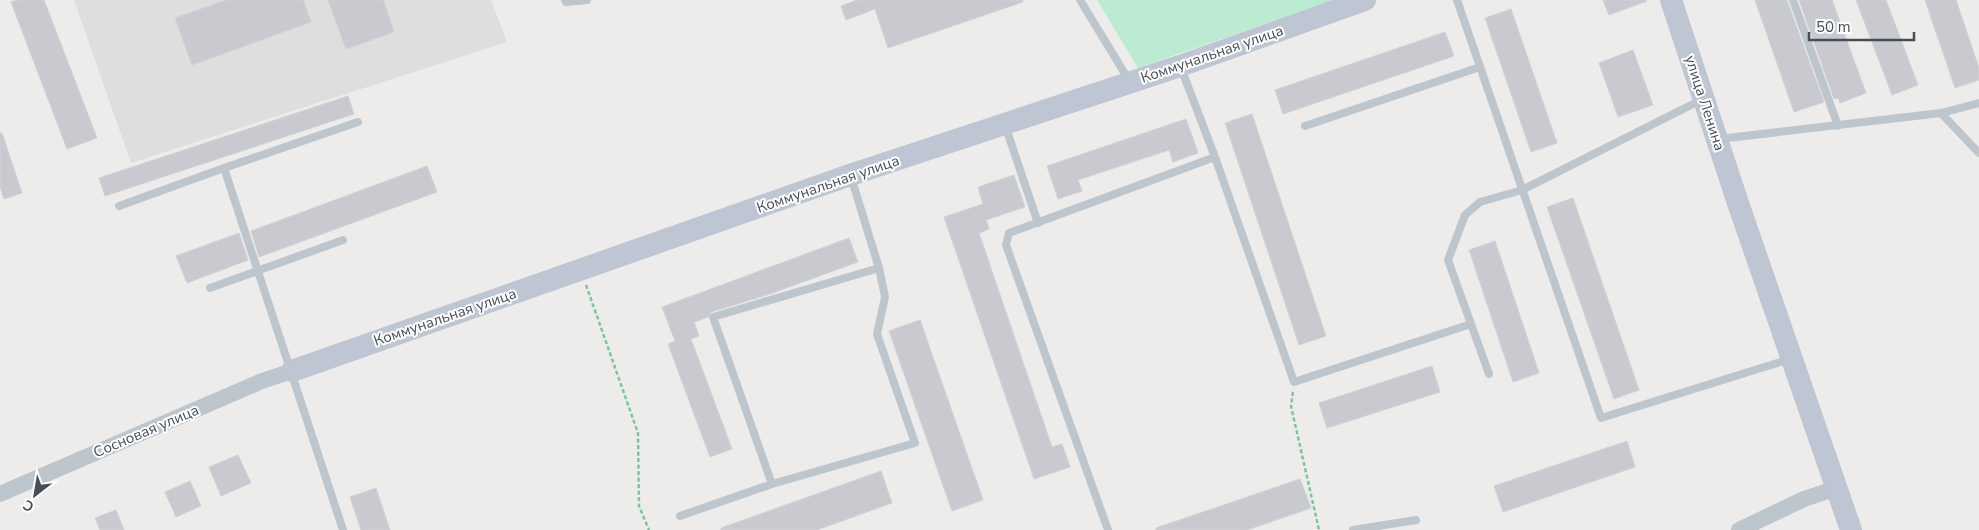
<svg xmlns="http://www.w3.org/2000/svg" width="1979" height="530" font-family="'Nunito Sans',sans-serif">
<rect width="100%" height="100%" fill="#eeeceb"/>
<path fill="#dfdddd" d="M74 0H491L507 42 131 163Z"/>
<path fill="#bbebd0" d="M1097 0H1333L1138 68Z"/>
<path fill="#c9cad0" stroke="#d0d1d7" d="M18 0H44L97 138 67 149 11 2Z
M226 0H303L311 22 192 65 175 18Z
M328 0H383L394 32 346 49Z
M857 0H1023V2L888 48 875 9 846 20 841 6Z
M1603 0H1646L1647 1 1609 15Z
M1755 0H1787L1824 102 1794 112Z
M1799 0H1832L1866 93 1840 103 1838 98 1834 99Z
M1856 0H1886L1918 85 1892 95Z
M1925 0H1956L1979 68V80L1955 88Z
M1511 9 1557 143 1531 152 1485 18Z
M1445 32 1454 56 1283 114 1275 90Z
M1633 50 1653 105 1618 117 1599 63Z
M348 96 354 114 105 196 99 178Z
M1252 114 1326 336 1299 345 1225 123Z
M1186 119 1198 153 1173 162 1169 150 1078 180 1082 191 1058 199 1047 166Z
M0 133H2L22 193 4 199 0 187Z
M427 166 437 192 259 257 251 231Z
M1014 175 1025 207 986 220 989 229 979 233 1052 447 1062 444 1070 467 1034 479 944 217 983 204 978 187Z
M1573 198 1639 390 1614 399 1547 207Z
M239 233 248 260 187 283 176 256Z
M849 238 858 262 767 295 711 312 708 317 694 322 699 336 691 339 732 449 710 457 668 344 675 341 662 307Z
M1495 241 1539 373 1513 382 1469 250Z
M920 320 983 500 952 511 889 331Z
M1432 366 1440 392 1327 428 1319 403Z
M1627 441 1635 467 1503 512 1494 486Z
M238 455 251 483 221 496 209 467Z
M881 471 892 503 817 530H721V528Z
M1300 479 1311 508 1247 530H1156V528Z
M190 481 201 506 176 517 165 492Z
M376 488 390 530H361L350 497Z
M116 510 124 530H100L95 518Z"/>
<g fill="none" stroke-linecap="round" stroke-linejoin="round">
<path stroke="#76c6a3" stroke-width="2.5" stroke-dasharray="4 2.5" stroke-linecap="butt" d="M586 285 638 433 639 506 649 530
M1293 392 1291 406 1319 530"/>
<path stroke="#bdc5cd" stroke-width="8" d="M565 0 566 2 587 0
M1080 0 1130 82
M1457 0 1601 418 1790 359
M1793 0 1838 126
M1181 68 1215 157 1294 382 1471 324
M1941 113 1979 153
M1005 125 1038 223
M1305 126 1480 67
M1719 139 1941 113 1979 103
M224 168 358 122
M851 177 879 268 885 297 877 334 915 443 772 484 713 317 879 268
M119 206 224 168 343 530
M210 288 343 240
M1489 374 1448 260 1465 215 1480 202 1522 190 1701 100
M680 516 772 484
M1108 530 1006 245 1009 233 1215 157
M1353 530 1416 520"/>
<path stroke="#bdc5cd" stroke-width="16" d="M0 494 262 381 292 371
M1739 530 1804 499 1837 488"/>
<path stroke="#bdc6d2" stroke-width="22" d="M1671 0 1739 206 1851 530
M292 371 850 175 1180 66 1365 0"/>
</g>
<g text-anchor="middle" stroke-width="4" stroke-linejoin="round" paint-order="stroke">
<g font-size="15" fill="#454e57" stroke="#fff">
<text transform="translate(1212 54) rotate(-19)" y="5">Коммунальная улица</text>
<text transform="translate(1705 103) rotate(72)" y="5">улица Ленина</text>
<text transform="translate(828 184) rotate(-19)" y="5">Коммунальная улица</text>
<text transform="translate(445 317) rotate(-19)" y="5">Коммунальная улица</text>
<text transform="translate(146 431) rotate(-23)" y="5">Сосновая улица</text>
</g>
</g>
<g transform="translate(35 495) rotate(211)" stroke="#ffffff" stroke-width="4" paint-order="stroke">
<path d="M0-4L9 19L0 12L-9 19Z" fill="#454e57"/>
<text y="-8" font-size="14" font-weight="bold" text-anchor="middle" fill="#454e57">С</text>
</g>
<path d="M1809 32v8h105v-8" fill="none" stroke="#454e57" stroke-width="2.5"/>
<text x="1816" y="32" font-size="15" fill="#454e57" stroke="#ffffff" stroke-width="4" paint-order="stroke">50 m</text>
</svg>
